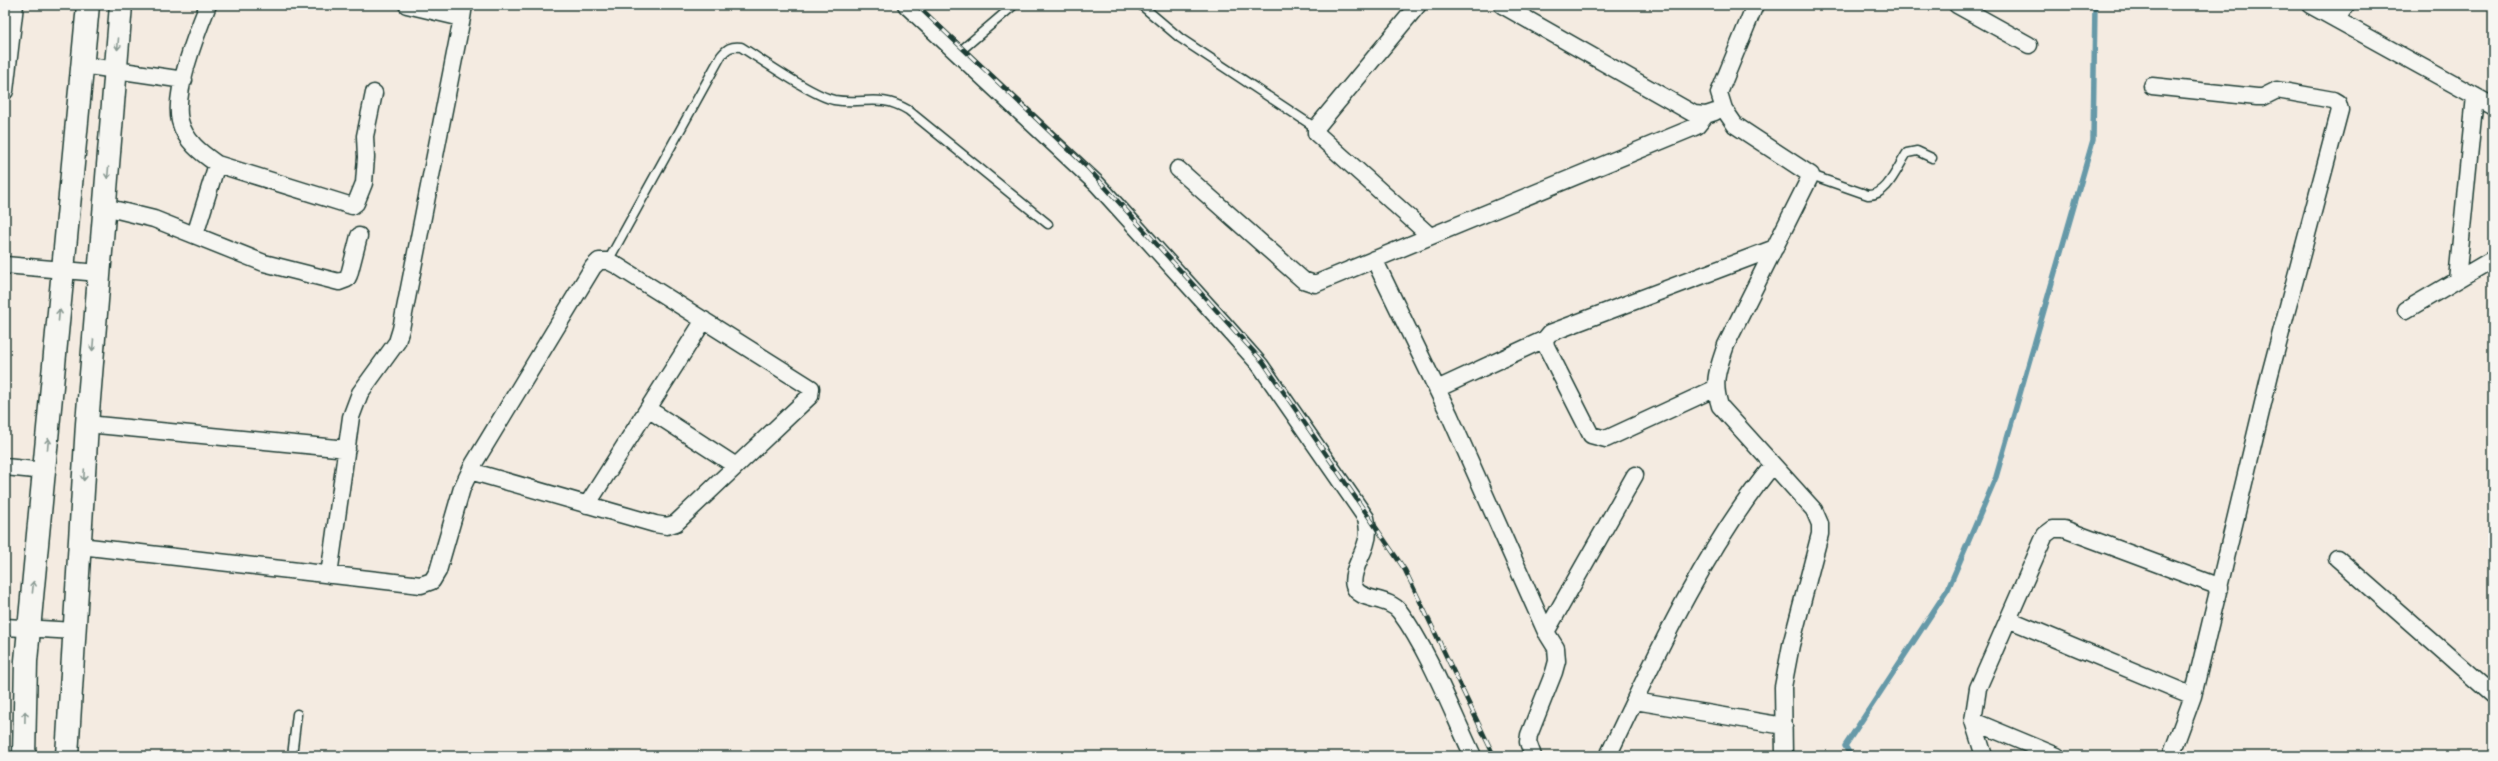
<svg xmlns="http://www.w3.org/2000/svg" width="2498" height="761" font-family="Delius,sans-serif">
<rect width="100%" height="100%" fill="#f4ebe1"/>
<filter id="ink" filterUnits="userSpaceOnUse"><feTurbulence type="fractalNoise" baseFrequency=".025" numOctaves="2"/><feDisplacementMap in="SourceGraphic" scale="8" xChannelSelector="R" yChannelSelector="G"/><feConvolveMatrix kernelMatrix="1 2 1 2 8 2 1 2 1" color-interpolation-filters="sRGB"/></filter>
<g filter="url(#ink)">
<g fill="none" stroke-linecap="round" stroke-linejoin="round">
<path stroke="#6699a8" stroke-width="5.5" d="M1851 756 1845 746 1948 589 1996 477 2093 140 2095 5"/>
<defs>
<path id="lane" d="M1141 5 1180 38 1316 128
M958 53 1014 5
M1811 175 1868 195C1887 196 1897 168 1907 153L1917 151 1932 158
M608 261 721 56C727 48 731 46 741 47 762 60 813 96 834 100 864 105 879 93 908 110L1048 224
M292 756 297 714"/>
<path id="street" d="M208 5C197 32 173 92 180 121 185 141 201 153 217 164L352 206 356 203 364 183 366 157 365 136 374 93
M407 5 462 18 464 5
M906 5 1097 184 1222 322 1260 365 1366 518C1368 526 1369 535 1366 543 1363 555 1350 573 1354 586 1359 602 1388 596 1400 612 1429 651 1452 712 1473 756
M1418 5 1316 128V133L1430 236
M1502 5 1694 114 1706 115 1715 112
M1755 5 1719 93 1724 109 1735 125 1811 175 1726 345C1718 369 1712 381 1720 406L1814 510 1820 524V534L1791 645 1783 687 1784 756
M1957 5 2029 45
M2310 5 2493 106
M2337 19 2346 5
M82 65 184 80
M2152 86 2257 97H2263L2277 90 2333 100 2338 103 2340 110 2270 374 2193 696 2171 756
M5 91 15 5
M1178 169 1303 280 1315 284 1690 129 1697 126 1706 115
M105 207 154 219 264 263 339 282 347 279 349 275 359 236
M195 235 217 164
M1374 259 1450 416 1546 632 1556 648 1557 661 1554 672 1529 735 1528 742 1533 756
M5 265 99 273
M2457 280 2475 96
M2406 310 2493 259
M1437 389 1545 339
M1714 389 1606 439 1591 435 1546 346 1545 339 1550 333 1775 248
M648 409 736 466
M87 424 347 449
M5 467 45 471
M587 505 704 320
M80 546 421 585 432 581 438 571 462 488 473 465 593 267 599 261H608L616 265 811 388 810 396 676 523 667 526 655 524 470 471
M2337 558 2493 695
M329 575 351 417 360 393 397 342 401 329 462 18
M2008 619 2193 696
M5 627 75 631
M1546 632 1635 475
M1635 701 1784 726
M1973 721 2057 756
M1608 756C1655 657 1704 549 1773 465
M1984 756 1973 721 1978 688 2045 535 2053 529H2064L2220 587"/>
<path id="secondary" d="M24 756 26 661 88 5
M67 756 87 424 121 5"/>
</defs>
<use href="#lane" stroke="#1f3d34" stroke-width="11"/>
<use href="#street" stroke="#1f3d34" stroke-width="19"/>
<use href="#secondary" stroke="#1f3d34" stroke-width="25"/>
<use href="#lane" stroke="#f6f6f2" stroke-width="8"/>
<use href="#street" stroke="#f6f6f2" stroke-width="16"/>
<use href="#secondary" stroke="#f6f6f2" stroke-width="22"/>
<defs>
<path id="rail" d="M917 5 1087 167 1263 362 1405 570 1494 756"/>
</defs>
<use href="#rail" stroke="#1f3d34" stroke-width="4.5"/>
<use href="#rail" stroke="#f6f6f2" stroke-width="3" stroke-dasharray="9" stroke-linecap="butt"/>
</g>
<defs><path id="oneway-shaft" d="M-6 0H5M1.5-3L5.5 0L1.5 3" fill="none" stroke-width="1.6" stroke-linecap="round" stroke-linejoin="round"/></defs>
<g stroke="#8a9a93">
<use href="#oneway-shaft" transform="translate(118 44) rotate(95)"/>
<use href="#oneway-shaft" transform="translate(108 173) rotate(95)"/>
<use href="#oneway-shaft" transform="translate(59 315) rotate(-85)"/>
<use href="#oneway-shaft" transform="translate(93 345) rotate(95)"/>
<use href="#oneway-shaft" transform="translate(48 444) rotate(-85)"/>
<use href="#oneway-shaft" transform="translate(84 475) rotate(93)"/>
<use href="#oneway-shaft" transform="translate(33 587) rotate(-84)"/>
<use href="#oneway-shaft" transform="translate(25 717) rotate(-89)"/>
</g>
</g>
<rect width="2498" height="761" fill="none" stroke="#f6f6f2" stroke-width="20"/>
<rect x="10" y="10" width="2478" height="741" fill="none" stroke="#1f3d34" stroke-width="1.5" filter="url(#ink)"/>
</svg>
